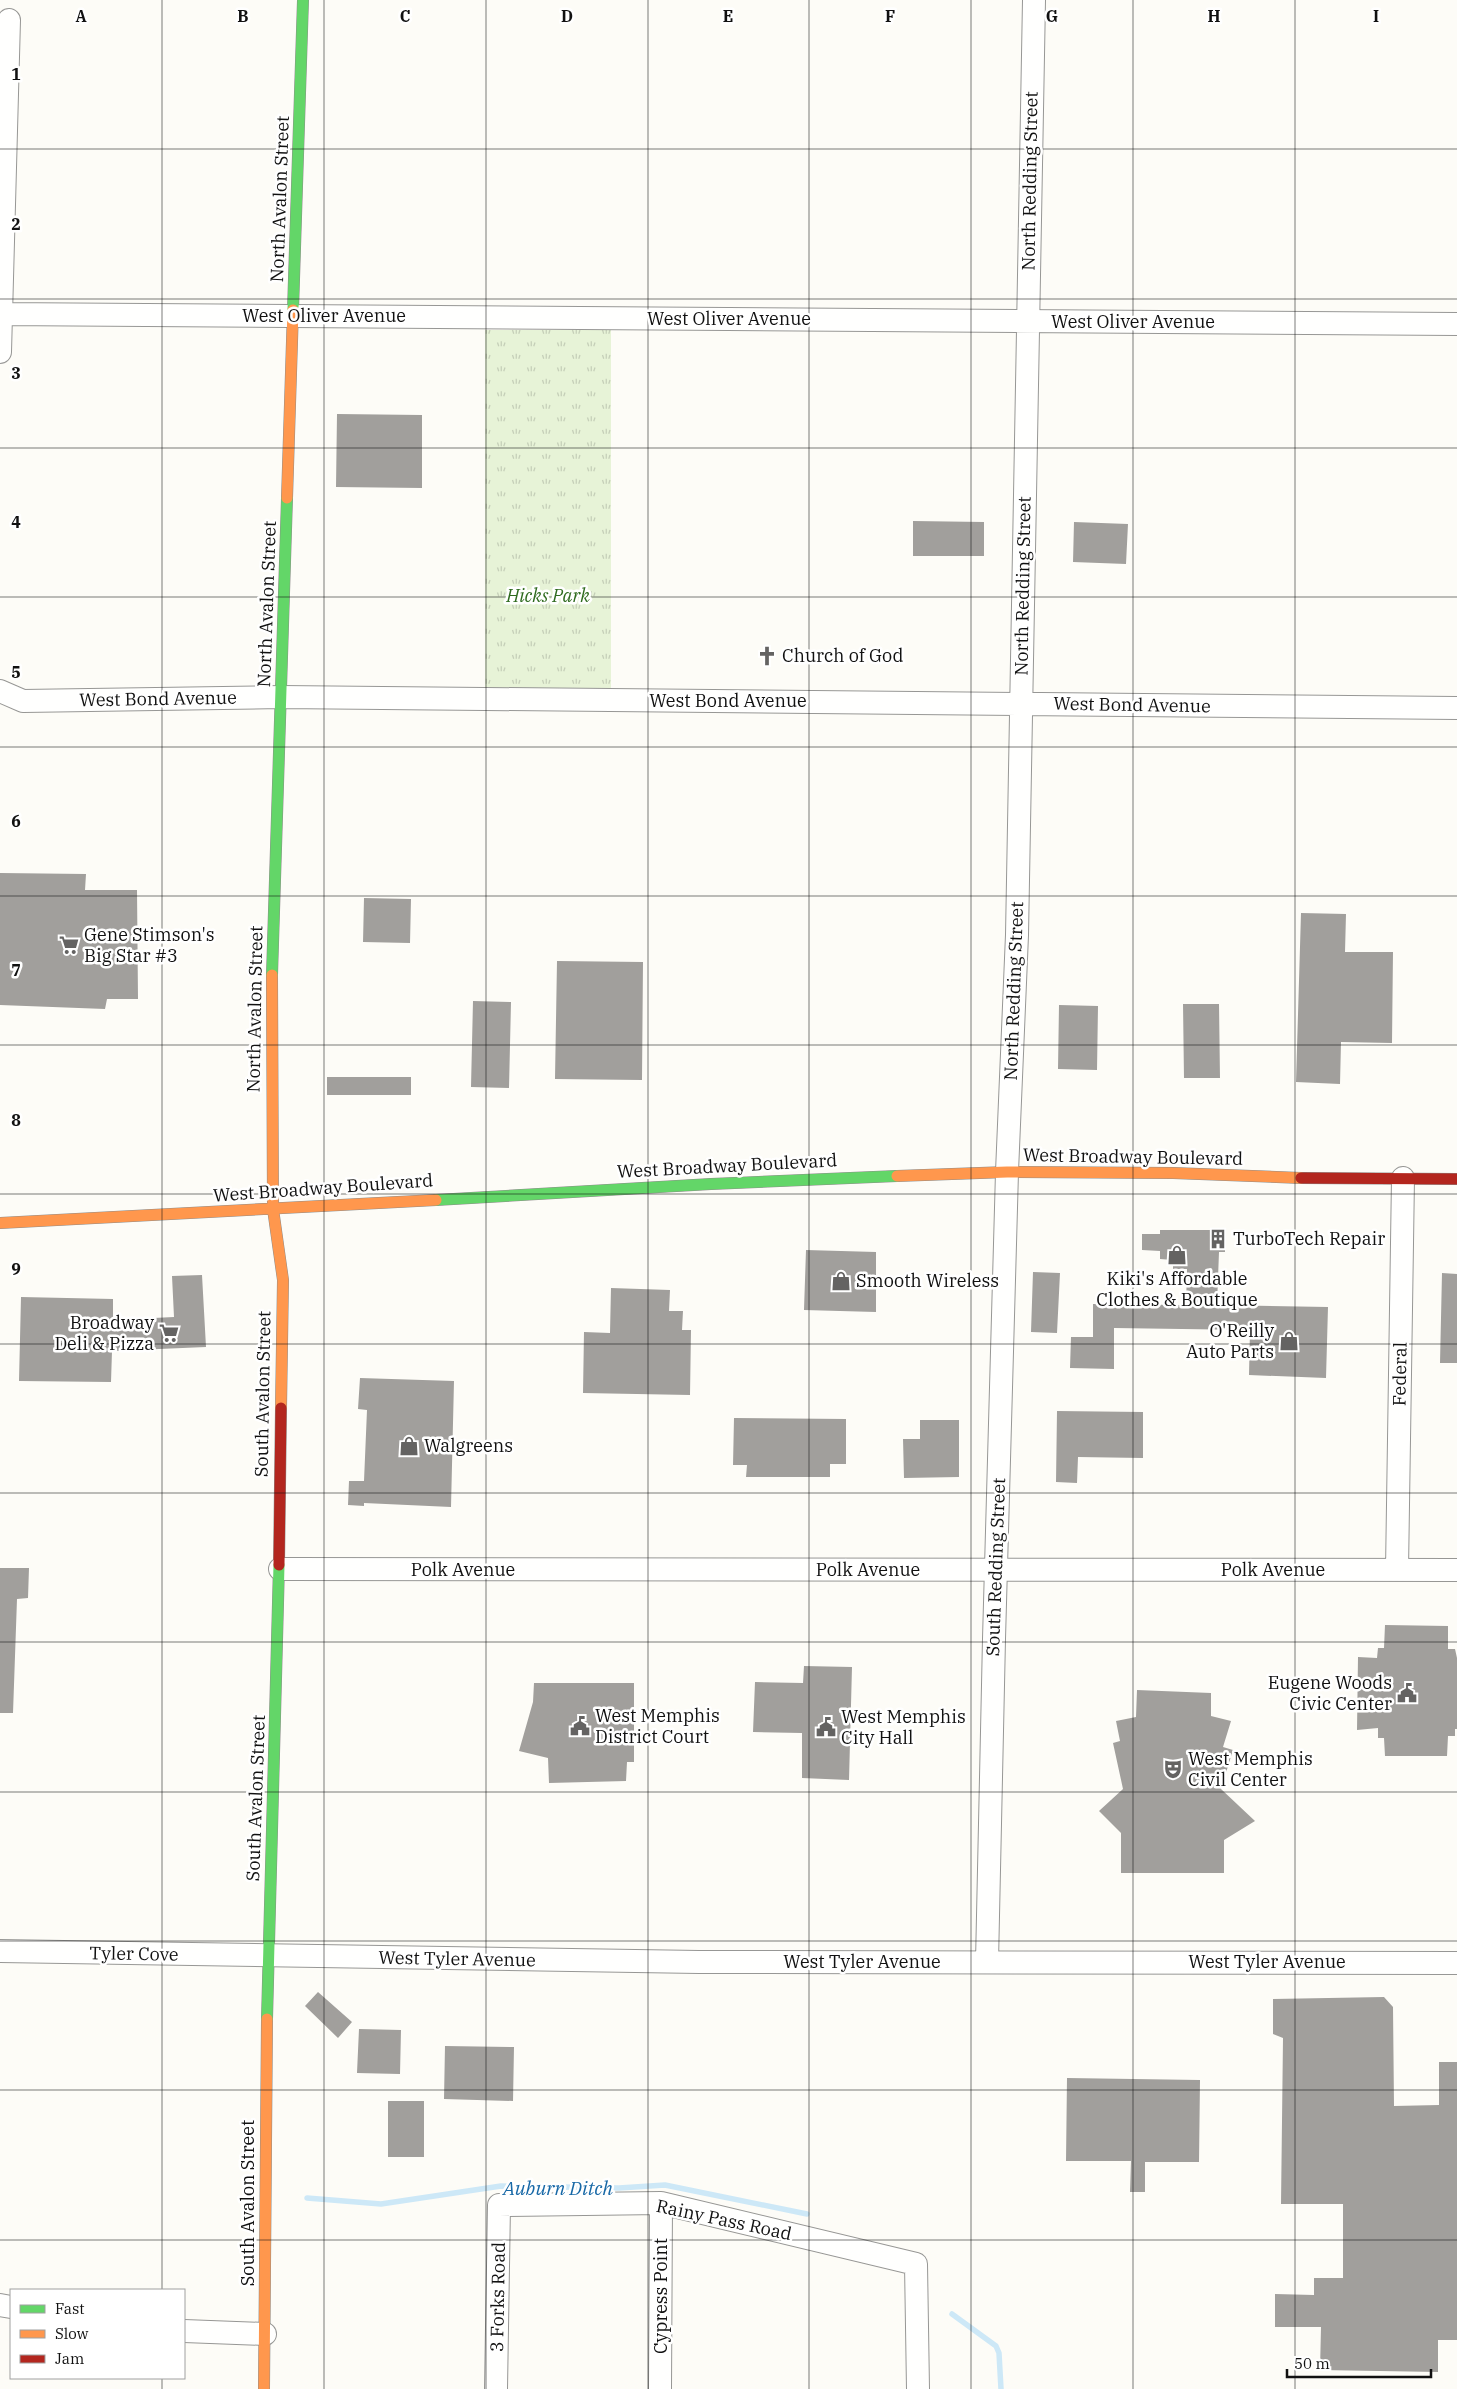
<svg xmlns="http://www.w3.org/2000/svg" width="1457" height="2389" font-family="'IBM Plex Serif',serif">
<defs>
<pattern id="park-tufts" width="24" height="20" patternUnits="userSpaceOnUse" patternTransform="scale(1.25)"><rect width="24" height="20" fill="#e7f3d7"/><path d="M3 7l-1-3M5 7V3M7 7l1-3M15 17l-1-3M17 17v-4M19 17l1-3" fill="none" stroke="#c5cfb8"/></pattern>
</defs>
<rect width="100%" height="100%" fill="#fdfcf7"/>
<path fill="url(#park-tufts)" d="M485 330H611V692H485Z"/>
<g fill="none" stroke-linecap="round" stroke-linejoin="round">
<path stroke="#cde8f7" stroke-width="5.5" d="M307 2198 381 2204 501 2186 619 2188 665 2185 807 2214
M952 2314 996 2346 999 2353 1001 2389"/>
</g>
<path fill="#a19f9c" d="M337 414 422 415V488L336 487Z
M913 521 984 522V556H913Z
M1074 522 1128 524 1126 564 1073 562Z
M0 873 86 874 85 890H137L138 999H107L105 1009 0 1005Z
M364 898 411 899 410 943 363 942Z
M1301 913 1346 914 1345 952H1393L1392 1043 1341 1042 1340 1084 1296 1082Z
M557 961 643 962 642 1080 555 1079Z
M473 1001 511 1002 509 1088 471 1087Z
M1183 1004H1219L1220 1078H1184Z
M1059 1005 1098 1006 1097 1070 1058 1069Z
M327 1077H411V1095H327Z
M1160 1230H1225V1252H1219L1217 1305 1328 1307 1326 1378 1249 1375 1250 1330 1114 1328V1369L1070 1368 1071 1337H1093V1304L1186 1305 1187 1269H1173V1260L1160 1259V1251L1142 1250V1234H1160Z
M806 1250 876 1252V1312L804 1310Z
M1033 1272 1060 1273 1057 1333 1031 1332Z
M1442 1273 1457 1274V1363H1440Z
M202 1275 206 1347 112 1351 111 1382 19 1381 21 1297 113 1299V1320L174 1317 172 1276Z
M611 1288 670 1290 669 1311H683L682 1330H691L690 1395 583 1393 584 1332 610 1333Z
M360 1378 454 1381 451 1507 364 1503V1506L348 1505 349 1481H364L367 1410 358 1409Z
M1057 1411 1143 1412V1458L1078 1457 1077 1483 1056 1482Z
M734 1418 846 1419V1464H830V1477H746L747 1465H733Z
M920 1420H959V1477L904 1478 903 1439H920Z
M0 1568H29L28 1598 17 1599 13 1713H0Z
M1385 1625 1448 1626V1649H1455L1457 1658V1729H1455V1736H1448L1447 1756H1385L1384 1738H1378V1728L1357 1730 1358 1657 1377 1658 1378 1648H1384Z
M804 1666 852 1667 849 1780 802 1778V1733L753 1732 755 1682 803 1683Z
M534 1683H634V1762H627L626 1781 549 1783 548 1758 519 1751 533 1702Z
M1137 1690 1211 1693V1716L1231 1721 1223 1747 1233 1750 1221 1789 1255 1821 1224 1840V1873H1121V1833L1099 1811 1123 1789 1113 1743 1120 1741 1116 1721 1136 1717Z
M318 1992 352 2022 338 2038 305 2006Z
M1384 1997 1393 2007 1394 2106 1439 2105V2062H1457V2340H1438V2372L1320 2370 1321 2327H1275V2294L1314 2295V2278H1343V2204H1281L1283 2038 1273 2034V1999Z
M359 2029 401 2030 400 2074 357 2073Z
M445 2046 514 2047 513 2101 444 2099Z
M1067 2078 1200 2080 1199 2162H1145V2192H1130L1131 2161H1066Z
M388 2101H424V2157H388Z"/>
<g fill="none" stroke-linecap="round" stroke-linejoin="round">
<defs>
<path id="street" d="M0 314 1457 324
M0 352 9 20
M0 691 23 701 281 697 1457 708
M280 1569 1457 1570
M1397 1570 1403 1178
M0 1951 699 1962 1457 1963
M987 1962 994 1639 1007 1172 1017 935 1034 0
M0 2305 11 2307
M184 2331 265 2334
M496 2389 499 2205 661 2203 916 2264 918 2389
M660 2389 661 2203"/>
<path id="fast" d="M293 310 303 0
M272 975 287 498
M436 1200 711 1184 897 1176
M267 2019 279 1565"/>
<path id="slow" d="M287 498 293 310
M272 975 273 1209 283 1280 281 1408
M897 1176 1007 1172 1173 1173 1301 1178
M0 1223 436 1200
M264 2389 267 2019"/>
<path id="jam" d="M1301 1178 1457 1179
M279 1565 281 1408"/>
</defs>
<use href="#street" stroke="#979795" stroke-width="24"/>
<use href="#fast" stroke="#8e8d8b" stroke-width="12"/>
<use href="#slow" stroke="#8e8d8b" stroke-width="12"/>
<use href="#jam" stroke="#8e8d8b" stroke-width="12"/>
<use href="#street" stroke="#fffffe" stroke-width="22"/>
<use href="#fast" stroke="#63d668" stroke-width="11"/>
<use href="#slow" stroke="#ff974d" stroke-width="11"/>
<use href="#jam" stroke="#b3261e" stroke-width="11"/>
</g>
<path fill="none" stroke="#111" stroke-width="1" stroke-opacity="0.55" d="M162 0V2290M324 0V2389M486 0V2389M648 0V2389M809 0V2389M971 0V2389M1133 0V2389M1295 0V2389M0 149H1457M0 299H1457M0 448H1457M0 597H1457M0 747H1457M0 896H1457M0 1045H1457M0 1194H1457M0 1344H1457M0 1493H1457M0 1642H1457M0 1792H1457M0 1941H1457M0 2090H1457M0 2240H1457M162 2378V2389"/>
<defs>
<symbol id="church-bare" viewBox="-9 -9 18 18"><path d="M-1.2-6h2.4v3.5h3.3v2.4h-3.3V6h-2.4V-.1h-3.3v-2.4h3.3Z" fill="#646362" stroke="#fff" stroke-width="2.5" paint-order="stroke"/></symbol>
<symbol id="supermarket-bare" viewBox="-9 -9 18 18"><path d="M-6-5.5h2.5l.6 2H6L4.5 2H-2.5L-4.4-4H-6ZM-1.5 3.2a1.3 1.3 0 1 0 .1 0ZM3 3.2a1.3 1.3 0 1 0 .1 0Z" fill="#646362" stroke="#fff" stroke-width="2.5" paint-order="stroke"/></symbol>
<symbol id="building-bare" viewBox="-9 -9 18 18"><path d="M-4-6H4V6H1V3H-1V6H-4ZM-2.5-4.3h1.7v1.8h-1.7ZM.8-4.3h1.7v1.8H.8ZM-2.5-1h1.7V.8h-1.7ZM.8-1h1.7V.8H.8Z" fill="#646362" stroke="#fff" stroke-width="2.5" paint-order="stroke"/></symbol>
<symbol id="shop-bare" viewBox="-9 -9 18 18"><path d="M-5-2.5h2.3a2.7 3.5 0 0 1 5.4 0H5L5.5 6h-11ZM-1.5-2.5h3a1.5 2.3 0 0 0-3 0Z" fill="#646362" stroke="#fff" stroke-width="2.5" paint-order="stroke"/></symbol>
<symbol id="civic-bare" viewBox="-9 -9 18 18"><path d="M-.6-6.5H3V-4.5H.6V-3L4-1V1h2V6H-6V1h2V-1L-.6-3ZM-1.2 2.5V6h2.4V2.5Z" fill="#646362" stroke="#fff" stroke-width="2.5" paint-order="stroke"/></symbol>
<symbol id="theatre-bare" viewBox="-9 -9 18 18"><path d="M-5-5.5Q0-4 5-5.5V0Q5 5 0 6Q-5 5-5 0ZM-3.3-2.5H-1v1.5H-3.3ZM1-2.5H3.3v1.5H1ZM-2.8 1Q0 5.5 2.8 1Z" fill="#646362" stroke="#fff" stroke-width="2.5" paint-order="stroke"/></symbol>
</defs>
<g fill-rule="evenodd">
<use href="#church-bare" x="753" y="642" width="28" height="28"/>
<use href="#supermarket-bare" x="55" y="931" width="28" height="28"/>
<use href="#building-bare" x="1204" y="1225" width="28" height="28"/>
<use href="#shop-bare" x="1163" y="1241" width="28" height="28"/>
<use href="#shop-bare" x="827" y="1267" width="28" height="28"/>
<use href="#supermarket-bare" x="155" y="1319" width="28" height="28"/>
<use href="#shop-bare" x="1275" y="1327" width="28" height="28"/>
<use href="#shop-bare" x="395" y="1432" width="28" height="28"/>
<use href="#civic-bare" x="1393" y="1679" width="28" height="28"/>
<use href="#civic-bare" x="566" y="1712" width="28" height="28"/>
<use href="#civic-bare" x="812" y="1713" width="28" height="28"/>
<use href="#theatre-bare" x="1159" y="1755" width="28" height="28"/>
</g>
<g text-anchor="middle" stroke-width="5" stroke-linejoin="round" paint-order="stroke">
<g font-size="18" fill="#111" stroke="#fff">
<text transform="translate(1030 181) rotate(-89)" y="6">North Redding Street</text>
<text transform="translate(280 199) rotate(-88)" y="6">North Avalon Street</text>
<text x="324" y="322">West Oliver Avenue</text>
<text x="729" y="325">West Oliver Avenue</text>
<text x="1133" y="328">West Oliver Avenue</text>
<text transform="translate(1023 586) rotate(-89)" y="6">North Redding Street</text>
<text transform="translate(267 604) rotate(-88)" y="6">North Avalon Street</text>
<text transform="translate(158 699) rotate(-1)" y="6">West Bond Avenue</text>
<text x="728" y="707">West Bond Avenue</text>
<text transform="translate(1132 705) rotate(1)" y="6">West Bond Avenue</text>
<text transform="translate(1014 991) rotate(-88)" y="6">North Redding Street</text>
<text transform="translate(255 1009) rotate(-89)" y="6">North Avalon Street</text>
<text transform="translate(1133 1157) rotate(1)" y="6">West Broadway Boulevard</text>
<text transform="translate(727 1166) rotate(-3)" y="6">West Broadway Boulevard</text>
<text transform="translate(323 1188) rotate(-4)" y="6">West Broadway Boulevard</text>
<text transform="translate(1400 1374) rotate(-89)" y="6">Federal</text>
<text transform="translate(263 1394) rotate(-89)" y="6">South Avalon Street</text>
<text transform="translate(996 1567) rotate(-88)" y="6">South Redding Street</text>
<text x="463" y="1576">Polk Avenue</text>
<text x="868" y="1576">Polk Avenue</text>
<text x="1273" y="1576">Polk Avenue</text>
<text transform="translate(256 1798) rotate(-88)" y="6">South Avalon Street</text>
<text transform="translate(134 1954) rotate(1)" y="6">Tyler Cove</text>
<text transform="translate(457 1959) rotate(1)" y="6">West Tyler Avenue</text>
<text x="862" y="1968">West Tyler Avenue</text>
<text x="1267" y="1968">West Tyler Avenue</text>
<text transform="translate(248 2203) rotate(-90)" y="6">South Avalon Street</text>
<text transform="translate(724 2220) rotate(12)" y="6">Rainy Pass Road</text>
<text transform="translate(661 2296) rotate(-90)" y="6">Cypress Point</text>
<text transform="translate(498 2297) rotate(-89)" y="6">3 Forks Road</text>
</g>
<g font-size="18" font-style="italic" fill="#2f6b1f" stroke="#fff">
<text x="548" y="602">Hicks Park</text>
</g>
<g font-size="18" fill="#111" stroke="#fff" text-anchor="start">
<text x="782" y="662">Church of God</text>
<text x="84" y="941">Gene Stimson's<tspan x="84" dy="21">Big Star #3</tspan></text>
<text x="1233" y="1245">TurboTech Repair</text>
<text x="1177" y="1285" text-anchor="middle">Kiki's Affordable<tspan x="1177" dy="21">Clothes &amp; Boutique</tspan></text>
<text x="856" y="1287">Smooth Wireless</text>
<text x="154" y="1329" text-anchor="end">Broadway<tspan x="154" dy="21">Deli &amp; Pizza</tspan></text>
<text x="1274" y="1337" text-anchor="end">O'Reilly<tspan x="1274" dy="21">Auto Parts</tspan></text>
<text x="424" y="1452">Walgreens</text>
<text x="1392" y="1689" text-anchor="end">Eugene Woods<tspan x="1392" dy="21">Civic Center</tspan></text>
<text x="595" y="1722">West Memphis<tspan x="595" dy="21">District Court</tspan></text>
<text x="841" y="1723">West Memphis<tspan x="841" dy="21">City Hall</tspan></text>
<text x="1188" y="1765">West Memphis<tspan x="1188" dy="21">Civil Center</tspan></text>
</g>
<g font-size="19" font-style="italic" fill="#1768a6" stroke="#fff">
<text x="558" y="2195">Auburn Ditch</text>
</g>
</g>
<g font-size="16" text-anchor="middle" font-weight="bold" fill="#111" stroke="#fff" stroke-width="5" stroke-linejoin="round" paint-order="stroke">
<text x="81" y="22">A</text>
<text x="243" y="22">B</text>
<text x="405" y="22">C</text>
<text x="567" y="22">D</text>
<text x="728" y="22">E</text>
<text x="890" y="22">F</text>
<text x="1052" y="22">G</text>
<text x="1214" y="22">H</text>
<text x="1376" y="22">I</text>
<text x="16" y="80">1</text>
<text x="16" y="230">2</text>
<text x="16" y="379">3</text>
<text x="16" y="528">4</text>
<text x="16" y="678">5</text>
<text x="16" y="827">6</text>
<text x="16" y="976">7</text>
<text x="16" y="1126">8</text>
<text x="16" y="1275">9</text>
</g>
<rect x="10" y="2289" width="175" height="90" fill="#ffffff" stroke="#a0a0a0"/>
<rect x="20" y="2305" width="25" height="8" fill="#63d668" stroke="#a0a0a0"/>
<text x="55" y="2314" font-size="15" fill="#111111">Fast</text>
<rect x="20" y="2330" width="25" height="8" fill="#ff974d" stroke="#a0a0a0"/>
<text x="55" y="2339" font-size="15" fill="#111111">Slow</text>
<rect x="20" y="2355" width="25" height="8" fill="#b3261e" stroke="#a0a0a0"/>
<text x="55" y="2364" font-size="15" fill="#111111">Jam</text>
<path d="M1287 2369v8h144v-8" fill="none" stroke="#111111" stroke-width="2.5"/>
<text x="1294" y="2369" font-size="15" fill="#111111" stroke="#ffffff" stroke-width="4" paint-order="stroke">50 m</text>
</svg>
